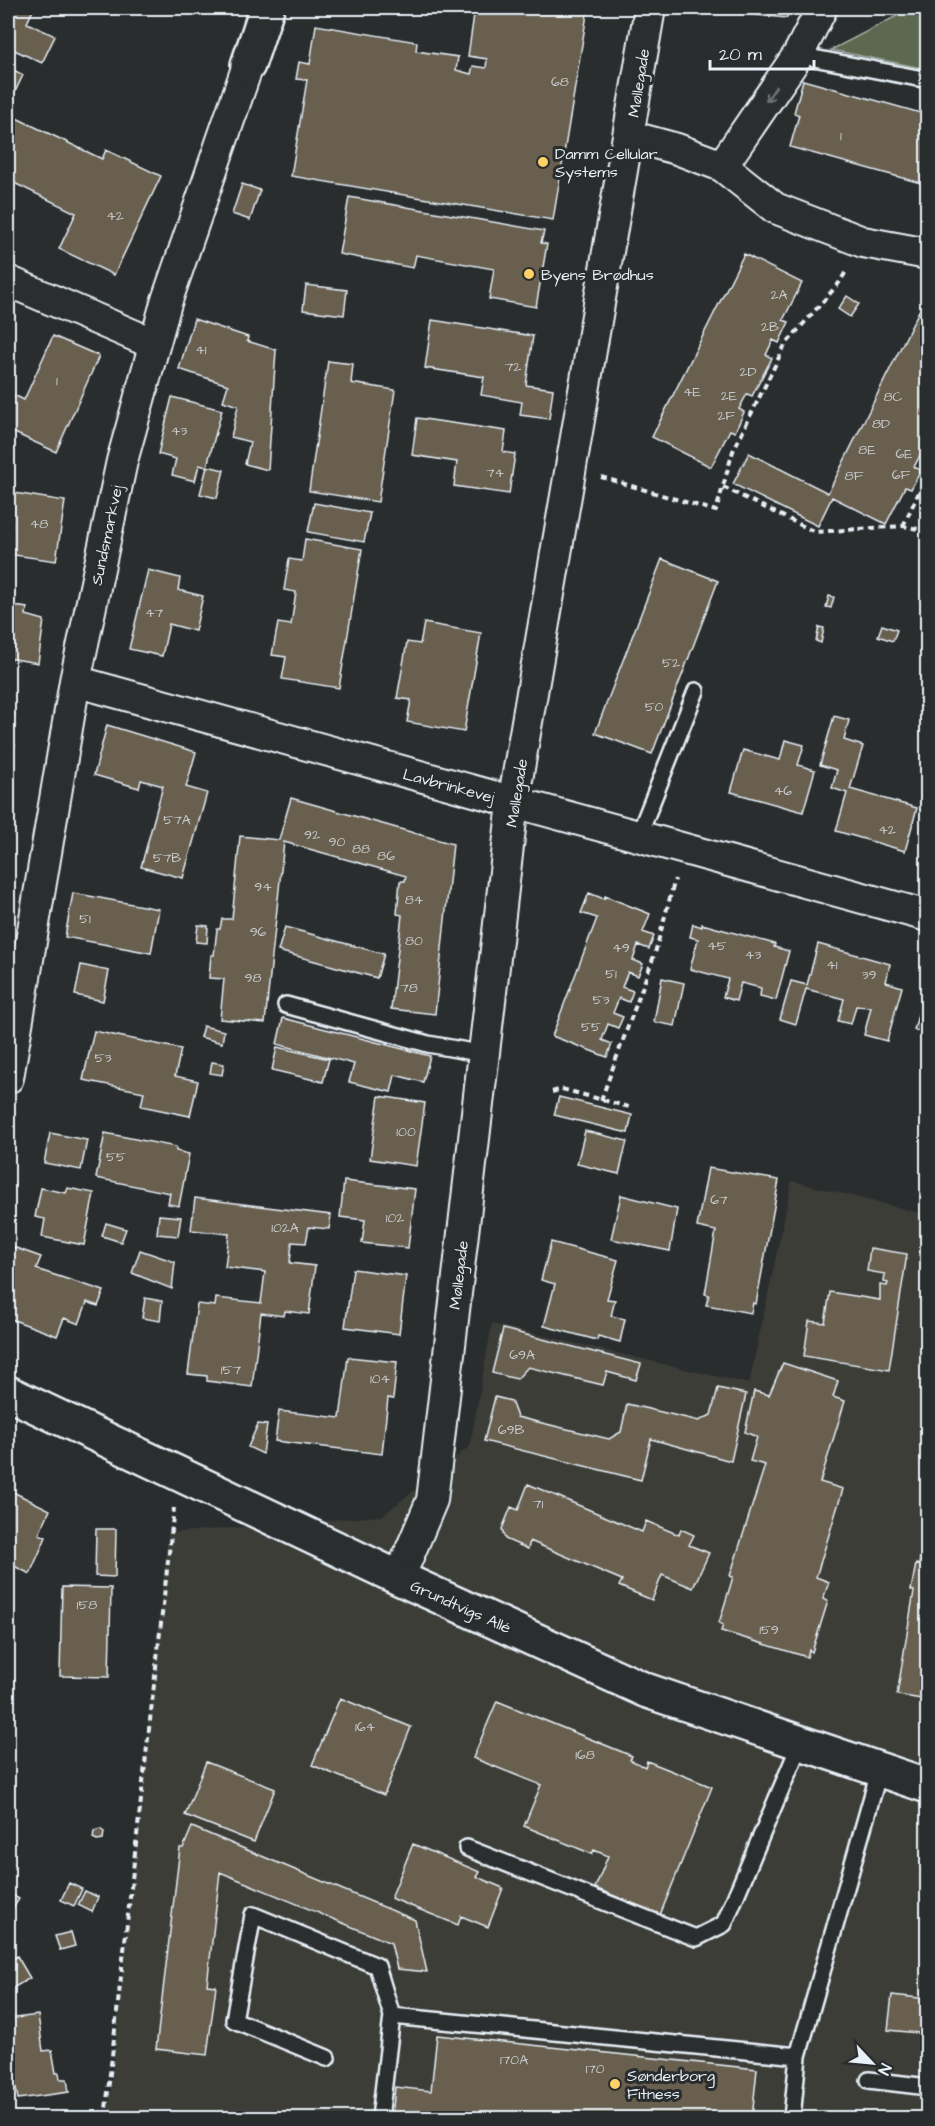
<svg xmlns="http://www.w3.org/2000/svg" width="935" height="2126" font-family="'Architects Daughter',sans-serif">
<rect width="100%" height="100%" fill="#2a2d2e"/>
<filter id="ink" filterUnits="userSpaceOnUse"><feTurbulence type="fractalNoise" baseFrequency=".0167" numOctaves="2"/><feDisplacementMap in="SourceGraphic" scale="12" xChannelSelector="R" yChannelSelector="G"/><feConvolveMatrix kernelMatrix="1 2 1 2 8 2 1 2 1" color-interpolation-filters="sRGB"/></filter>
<g filter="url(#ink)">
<path fill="#3d3c38" d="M792 1181 927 1215V2118H108L168 1533 382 1516 470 1446 492 1324 749 1384Z"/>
<path fill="#5b674f" stroke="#a2aca4" stroke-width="1.5" d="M912 8H927V69L831 50Z"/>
<path fill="#685f50" stroke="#e8f1f8" stroke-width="1.5" d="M8 8H34L27 23 55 36 42 63 8 47Z
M475 8H588L553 220 291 176 307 80 296 79 299 62 310 64 316 25 417 42 416 51 458 57 456 70 471 74 473 66 486 68 487 59 468 56Z
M725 8H788L787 18 724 12Z
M8 67 23 75 13 96 8 93Z
M803 80 928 115V185L790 147 799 115 794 113Z
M8 114 102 159 106 150 161 176 114 275 59 249 76 213 8 180Z
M242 184 260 190 250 220 232 214Z
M349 197 544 231 541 243 547 244 536 307 489 299 494 269 416 255 413 268 339 254Z
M744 254 802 283 783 320 789 322 779 343 773 340 766 355 772 358 752 396 747 394 739 409 744 412 735 432 730 430 711 467 652 437Z
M306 285 347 290 344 315 303 310Z
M847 296 859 304 850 317 838 309Z
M919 311 928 315V454L922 452 914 467 921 470 911 489 905 487 886 524 832 497 818 526 733 484 749 453 828 493Z
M194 319 248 337 247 341 276 350 268 470 245 464 250 442 231 437 238 406 223 401 228 385 179 369Z
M432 320 533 336 526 385 553 389 549 419 520 415 522 402 481 395 484 377 425 368Z
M53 336 99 356 56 452 8 430V392L24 400Z
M328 361 353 364 351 383 395 390 378 502 309 491Z
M172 397 222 410 207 466 224 470 217 498 200 494 207 467 199 465 195 481 172 475 176 459 158 454Z
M417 418 506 431 503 452 515 454 509 494 454 486 457 462 412 455Z
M8 492 65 501 56 561 8 554V560L12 524H8Z
M314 503 370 513 364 542 308 532Z
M305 539 362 549 339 688 282 679 286 657 272 655 278 623 291 625 296 592 284 590 289 559 302 561Z
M662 559 718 581 652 754 595 733Z
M148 570 180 578 178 590 203 596 195 631 169 624 162 656 129 649Z
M829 596 834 597 831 608 826 607Z
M8 605 27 608 26 615 44 620 38 663 8 658Z
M424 623 481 633 464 732 407 722 411 700 397 698 407 642 420 644Z
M882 625 897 630 893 641 878 636Z
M819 627 824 628 821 643 816 641Z
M8 712 15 715 8 735Z
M834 716 849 720 844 740 863 746 850 789 917 808 905 851 836 831 847 793 832 788 837 770 820 765Z
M107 725 196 752 186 787 207 793 183 878 141 867 163 786 141 780 139 788 94 775Z
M8 740 15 745 8 780Z
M785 740 804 745 798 765 815 770 803 812 731 792 743 750 780 760Z
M928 774V799L921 797Z
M291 798 453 844 435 1014 391 1009 402 915 397 914 400 881H405L406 876 284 842 265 1023 220 1019 224 979 209 978 211 955H214L217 929H220L222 919H232L240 836 279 840Z
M8 828 13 829 8 859Z
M73 893 159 909 151 953 65 937Z
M589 893 604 899 605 896 650 914 643 932 654 936 649 949 638 945 633 960 643 964 638 976 628 972 622 987 633 991 629 1002 619 998 613 1013 623 1017 618 1028 608 1024 602 1040 612 1044 607 1057 552 1036 597 918 581 913Z
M693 924 702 927V924L775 944 774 947 789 951 776 1000 760 996 761 988 741 983 736 1001 723 997 728 979 690 969 698 939 690 937Z
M198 925 208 926 207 943 196 942Z
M285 927 384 954 377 978 278 951Z
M818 944 890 964 886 982 902 987 887 1041 864 1035 871 1007 856 1006 851 1024 838 1021 844 999 806 989 796 1024 780 1019 791 981 807 985Z
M81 965 109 971 103 1001 75 995Z
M662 978 684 983 675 1026 654 1022Z
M926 985 928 986V1034L914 1030Z
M283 1018 430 1056 423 1082 395 1075 391 1092 349 1082 354 1064 277 1044Z
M203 1026 224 1031 222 1043 200 1037Z
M94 1031 181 1049 175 1076 198 1081 190 1116 141 1106 144 1092 83 1080Z
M277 1047 329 1059 323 1082 272 1070Z
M212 1062 224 1064 222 1075 210 1073Z
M379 1096 425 1103 416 1166 370 1159Z
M559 1097 632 1115 628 1133 554 1115Z
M585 1131 627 1141 619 1174 577 1164Z
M50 1133 87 1140 81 1170 44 1163Z
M105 1133 176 1147V1151L189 1154 179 1206 168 1204 170 1193 96 1178Z
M708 1168 779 1180 756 1304 753 1303 751 1313 706 1305 709 1295 705 1294 716 1231 697 1227Z
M344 1181 415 1189 408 1248 362 1243 365 1220 340 1217Z
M41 1188 66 1193 68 1188 94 1193 84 1245 42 1237 45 1219 35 1217Z
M621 1195 677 1209 670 1251 611 1239Z
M195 1198 331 1215 329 1229 309 1227 306 1243 292 1242 290 1263 315 1266 309 1314 285 1311 284 1316 261 1313 252 1387 207 1381V1376L188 1374 197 1304 215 1306 216 1298 261 1303 265 1272 225 1267 229 1234 191 1230Z
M159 1215 181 1217 178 1236 157 1234Z
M106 1223 126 1229 121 1242 102 1236Z
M551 1242 618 1260 607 1299 615 1300 611 1316 625 1319 620 1342 598 1336 597 1340 544 1326 555 1284 541 1280Z
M13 1247 41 1257 36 1269 104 1291 98 1306 87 1302 79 1324 64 1318 57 1336 8 1318V1274L11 1265 8 1263Z
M870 1248 907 1254 889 1370 804 1356 809 1321 825 1323 830 1292 880 1300V1285L887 1286 888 1283 884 1282 885 1274 867 1271Z
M140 1250 175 1262 172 1289 132 1273Z
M353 1269 406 1276 399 1334 345 1327Z
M145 1298 162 1301 160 1321 142 1318Z
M503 1329 641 1364 636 1380 607 1372 603 1385 528 1367 517 1379 492 1373Z
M348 1357 397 1362 393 1399 388 1398 382 1454 275 1441 279 1411 340 1418Z
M783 1363 838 1381 833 1397 845 1401 820 1482 843 1489 816 1577 829 1582 823 1599 828 1601 812 1652 809 1650 807 1657 721 1631 723 1625 719 1623 733 1577 730 1576 765 1465 750 1461 757 1437 745 1432 754 1391 769 1395Z
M718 1388 746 1394 731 1461 651 1439 641 1480 484 1441 495 1397 511 1401 517 1417 609 1439 621 1432 627 1404 699 1421 711 1415Z
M258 1424 267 1425 263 1454 248 1447Z
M928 1477V1508L923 1507Z
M528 1484 642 1532 646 1521 679 1535 681 1529 694 1535 689 1545 709 1553 693 1588 662 1575 652 1600 619 1586 622 1580 530 1541 528 1549 505 1539 502 1529 511 1507 518 1510Z
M9 1490 50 1510 39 1534 46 1537 30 1574 8 1563Z
M928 1511V1700L897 1695 914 1591 911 1590 916 1564 919 1565Z
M96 1529H116L115 1577 95 1576Z
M62 1587 111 1588 109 1677 60 1676Z
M340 1698 411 1727 384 1795 312 1765Z
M497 1701 632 1756 630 1760 645 1767 647 1761 712 1787 660 1915 595 1888 608 1856 594 1850 592 1854 524 1826 541 1785 473 1758Z
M206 1762 275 1789 254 1842 185 1815Z
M192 1827 415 1920 427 1972 397 1969 391 1943 220 1872 207 1985 216 1986 207 2055 156 2049 180 1848H183Z
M100 1829 104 1832 103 1839 97 1840 93 1838 94 1831Z
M413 1844 480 1872 477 1877 503 1888 488 1927 461 1916 458 1925 391 1898Z
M69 1883 82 1889 74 1906 61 1900Z
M85 1891 98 1897 92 1912 78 1905Z
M9 1893 19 1899 8 1916V1894Z
M71 1932 75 1946 60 1950 55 1936Z
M17 1956 30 1978 8 1991V1961Z
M892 1995 928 1999V2034L888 2030Z
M38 2015 43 2051 52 2050 56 2073H59L60 2079H67L69 2092 18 2099 15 2083 8 2084V2019Z
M437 2035 757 2069 752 2118H392L395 2087 431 2091Z"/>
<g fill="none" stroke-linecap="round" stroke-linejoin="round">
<defs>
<path id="service" d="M798 55 928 80
M638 837 696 691
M286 1005 428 1044 484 1054
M467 1848 696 1938 724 1924 800 1744
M327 2058 234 2020 253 1915 377 1966 392 2016
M869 2080 928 2087
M380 2118 392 2016 798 2056
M792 2118 798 2056 879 1772"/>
<path id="minor" d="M629 136 677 149 722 166 775 208 863 242 928 254
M722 166 798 55 822 8
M8 281 154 344
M75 681 928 916
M8 1078 75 681 122 461 166 303 248 65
M399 1578 432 1500 513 803 650 8"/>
<path id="tertiary" d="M248 65 267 8
M8 1393 399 1578 645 1690 928 1786"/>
</defs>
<use href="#service" stroke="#e8f1f8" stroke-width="20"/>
<use href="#minor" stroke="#e8f1f8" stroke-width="34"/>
<use href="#tertiary" stroke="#e8f1f8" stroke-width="38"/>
<path stroke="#e8f1f8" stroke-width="4" stroke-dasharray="6 4.5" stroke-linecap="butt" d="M601 477 716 511 733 451 785 345 839 283 847 270
M723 487 815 532 903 526 928 531
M903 526 928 473
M552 1092 562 1089 629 1107
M601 1100 655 953 675 879
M105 2118 174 1508"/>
<use href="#service" stroke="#2a2d2e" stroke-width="15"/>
<use href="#minor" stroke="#2a2d2e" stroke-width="30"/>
<use href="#tertiary" stroke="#2a2d2e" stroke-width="33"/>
</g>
<defs><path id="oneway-shaft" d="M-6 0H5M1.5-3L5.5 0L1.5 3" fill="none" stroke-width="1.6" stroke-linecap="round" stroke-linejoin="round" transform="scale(1.5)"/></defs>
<use stroke="#6c7275" href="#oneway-shaft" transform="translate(771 94) rotate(124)"/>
</g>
<g fill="#ffd166" stroke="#2a2d2e" stroke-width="2">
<circle cx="543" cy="162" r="6"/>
<circle cx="529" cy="274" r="6"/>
<circle cx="615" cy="2084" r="6"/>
</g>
<g text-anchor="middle" stroke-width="6" stroke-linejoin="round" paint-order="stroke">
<g font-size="14" fill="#c8ccce">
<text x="560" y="86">68</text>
<text x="841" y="140">1</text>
<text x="115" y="220">42</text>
<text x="779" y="299">2A</text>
<text x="770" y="331">2B</text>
<text x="201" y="354">41</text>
<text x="513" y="371">72</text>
<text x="748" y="376">2D</text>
<text x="57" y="385">1</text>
<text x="692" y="396">4E</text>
<text x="729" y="400">2E</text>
<text x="893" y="401">8C</text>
<text x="726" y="420">2F</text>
<text x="881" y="428">8D</text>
<text x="179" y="435">43</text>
<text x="867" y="454">8E</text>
<text x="904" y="458">6E</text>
<text x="495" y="477">74</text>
<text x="901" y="479">6F</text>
<text x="854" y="480">8F</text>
<text x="39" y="528">48</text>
<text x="154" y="617">47</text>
<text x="671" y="667">52</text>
<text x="654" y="711">50</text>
<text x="783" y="795">46</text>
<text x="177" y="824">57A</text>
<text x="887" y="834">42</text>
<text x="312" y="839">92</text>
<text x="337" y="846">90</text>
<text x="361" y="853">88</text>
<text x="386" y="860">86</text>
<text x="167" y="862">57B</text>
<text x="263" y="891">94</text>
<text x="414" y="904">84</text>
<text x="85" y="923">51</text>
<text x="258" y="936">96</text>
<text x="414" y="945">80</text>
<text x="717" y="950">45</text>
<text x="621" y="952">49</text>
<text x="753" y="959">43</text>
<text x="832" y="969">41</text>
<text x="611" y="978">51</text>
<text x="869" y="979">39</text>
<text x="253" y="982">98</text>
<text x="409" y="992">78</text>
<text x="601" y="1004">53</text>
<text x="591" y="1031">55</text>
<text x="103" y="1062">53</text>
<text x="406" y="1136">100</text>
<text x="116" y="1161">55</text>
<text x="719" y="1204">67</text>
<text x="395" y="1222">102</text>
<text x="285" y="1232">102A</text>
<text x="522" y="1359">69A</text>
<text x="231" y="1374">157</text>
<text x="380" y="1383">104</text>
<text x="511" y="1434">69B</text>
<text x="538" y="1508">71</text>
<text x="87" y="1609">158</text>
<text x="769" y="1634">159</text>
<text x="365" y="1731">164</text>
<text x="585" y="1759">168</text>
<text x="514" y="2064">170A</text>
<text x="595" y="2073">170</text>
</g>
<g font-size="16" fill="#e8f1f8" stroke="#2a2d2e">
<text transform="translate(638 83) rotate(-81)" y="6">Møllegade</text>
<text transform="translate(106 535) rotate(-78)" y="6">Sundsmarkvej</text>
<text transform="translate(449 785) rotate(15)" y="6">Lavbrinkevej</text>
<text transform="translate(516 793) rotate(-81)" y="6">Møllegade</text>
<text transform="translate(458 1275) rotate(-83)" y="6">Møllegade</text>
<text transform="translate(461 1606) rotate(24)" y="6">Grundtvigs Allé</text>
</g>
<g font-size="16" fill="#e8f1f8" stroke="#2a2d2e" text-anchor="start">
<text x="555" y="159">Damm Cellular<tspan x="555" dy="18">Systems</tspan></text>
<text x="541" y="280">Byens Brødhus</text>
<text x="627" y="2081">Sønderborg<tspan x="627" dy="18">Fitness</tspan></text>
</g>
</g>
<rect width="935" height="2126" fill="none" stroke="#2a2d2e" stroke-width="30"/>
<rect x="15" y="15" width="905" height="2096" fill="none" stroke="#e8f1f8" stroke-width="2" filter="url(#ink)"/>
<g transform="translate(872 2063) rotate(116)" stroke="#2a2d2e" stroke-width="4.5" paint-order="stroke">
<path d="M0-4.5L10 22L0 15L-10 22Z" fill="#e8f1f8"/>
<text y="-9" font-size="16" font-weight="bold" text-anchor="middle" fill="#e8f1f8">N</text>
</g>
<path d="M710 60v9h104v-9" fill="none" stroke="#e8f1f8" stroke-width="3"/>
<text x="719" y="60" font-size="18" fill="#e8f1f8" stroke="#2a2d2e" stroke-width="4.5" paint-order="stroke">20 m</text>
</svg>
